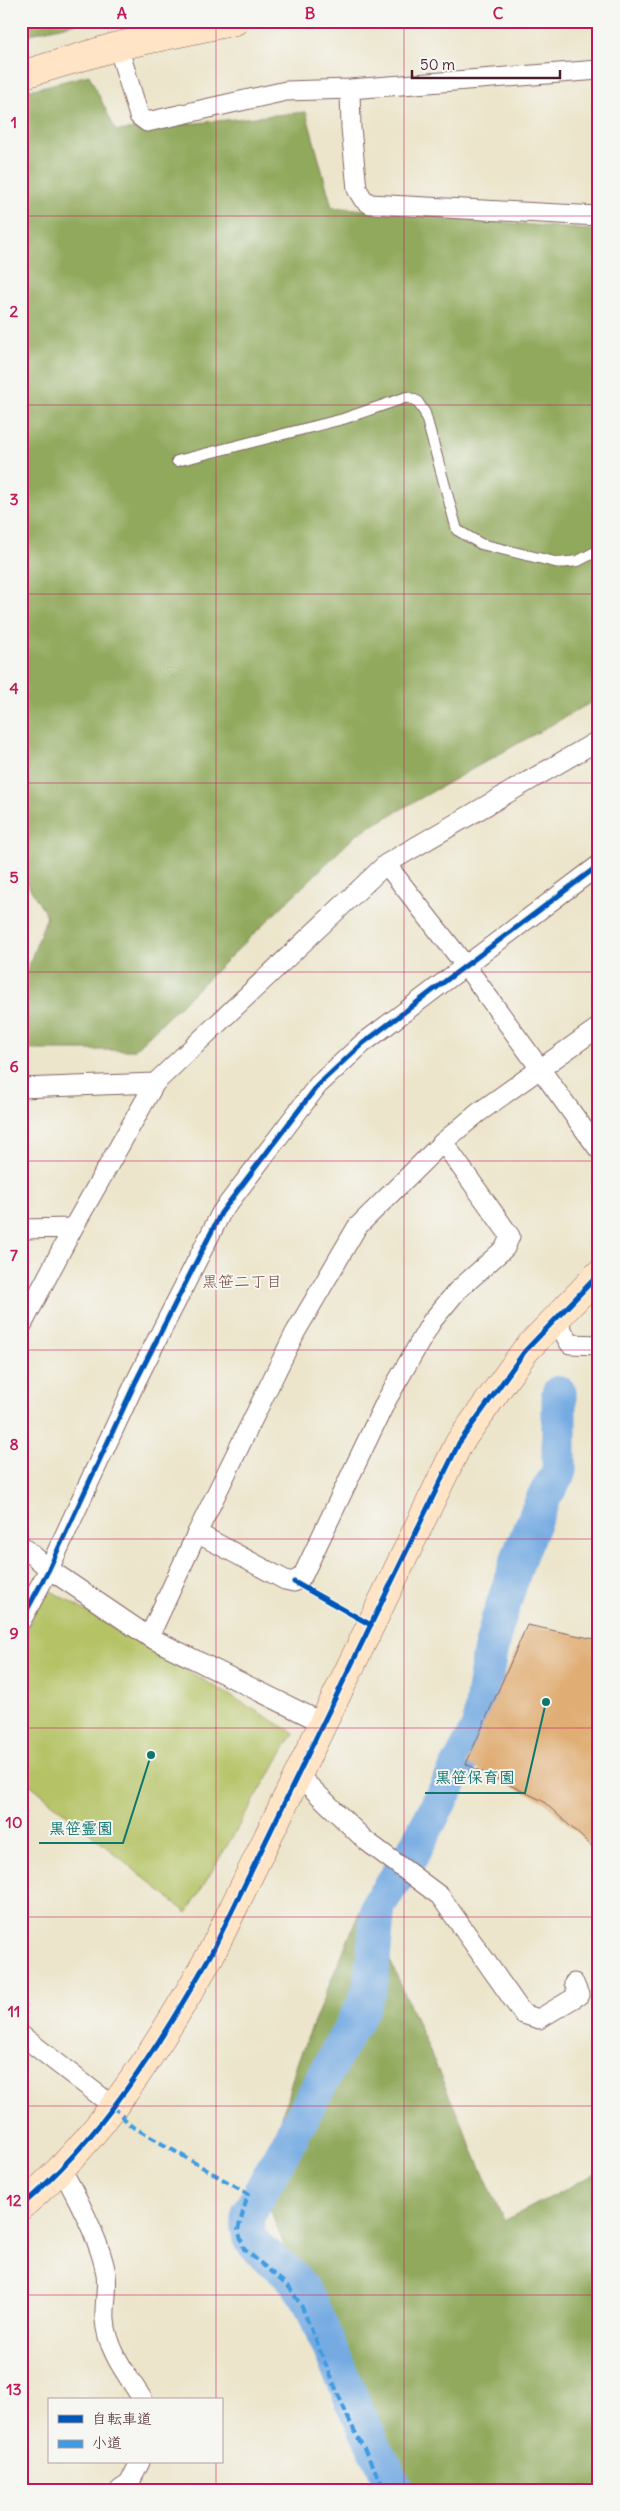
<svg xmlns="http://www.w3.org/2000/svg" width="620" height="2511" font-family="Delius,'Klee One',sans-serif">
<rect width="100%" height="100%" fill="#f6f6f2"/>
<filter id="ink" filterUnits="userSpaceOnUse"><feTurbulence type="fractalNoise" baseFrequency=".02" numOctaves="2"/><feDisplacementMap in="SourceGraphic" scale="10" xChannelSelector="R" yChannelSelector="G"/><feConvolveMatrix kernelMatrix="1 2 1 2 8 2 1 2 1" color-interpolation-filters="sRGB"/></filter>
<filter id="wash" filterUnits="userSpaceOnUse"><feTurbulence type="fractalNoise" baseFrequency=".0096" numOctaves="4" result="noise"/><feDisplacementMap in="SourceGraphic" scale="20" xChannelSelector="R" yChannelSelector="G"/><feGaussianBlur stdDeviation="1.12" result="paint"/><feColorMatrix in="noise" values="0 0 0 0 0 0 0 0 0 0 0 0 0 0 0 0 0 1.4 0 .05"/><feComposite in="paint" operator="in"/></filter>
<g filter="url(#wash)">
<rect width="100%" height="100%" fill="#ece5cb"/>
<path fill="#b5c366" stroke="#807148" d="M46 1588 294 1733 187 1913 21 1777V1642Z"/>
<path fill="#90a95b" stroke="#6d6443" d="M21 21H86L21 36Z
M89 75 116 131 306 112 332 207 599 231V698L357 834 134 1050H21V986L47 916 21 874V92Z
M364 1901 504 2221 599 2172V2490H397L360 2421 310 2312 262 2188 297 2063Z"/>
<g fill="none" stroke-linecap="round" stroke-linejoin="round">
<path stroke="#75aae2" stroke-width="35" d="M396 2490 359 2416 311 2304C304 2292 298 2282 288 2273 268 2253 241 2246 249 2213L364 2004 371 1983 378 1905 411 1856 479 1727 489 1657 497 1624 519 1556 544 1497 559 1472V1393"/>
</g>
<g id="blocks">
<path fill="#e0ad74" d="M527 1625 599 1640V1853L543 1801 466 1764Z"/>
</g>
</g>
<g filter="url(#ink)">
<use href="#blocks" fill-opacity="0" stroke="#836463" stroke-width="1"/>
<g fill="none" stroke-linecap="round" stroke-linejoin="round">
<defs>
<path id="lane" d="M177 461 343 419 407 397 417 401 425 413 457 530 481 544 559 563 578 561 599 550"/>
<path id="street" d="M118 46 139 116 147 122 286 91 350 89 599 70
M350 89 351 128 357 189 363 199 370 204 599 216
M386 864 465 965 599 1150
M21 1088 155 1083
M21 1229 73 1228
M556 1320 570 1344 599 1345
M21 1327 73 1228 155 1083 386 864 599 740
M197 1533 285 1580 294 1582 303 1575 386 1401 432 1321 457 1291 505 1248 510 1236 443 1142
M21 1545 49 1569 149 1637 323 1723
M21 1621 49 1569 136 1381 221 1213 286 1127 318 1085 362 1044 599 865
M149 1637 197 1533 295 1333 357 1227 443 1142 478 1113 599 1027
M299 1776 365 1840 440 1896 523 2014 539 2019 579 1995 574 1983
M21 2035 113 2106
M61 2168C76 2195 101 2243 106 2274 108 2289 104 2305 105 2320 107 2350 128 2376 143 2400
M120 2490 129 2484 140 2462"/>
<path id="secondary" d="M21 75 118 46 235 21
M21 2206C101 2139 160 2044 211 1954L459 1443 525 1351 599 1274"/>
</defs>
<use href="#lane" stroke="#836463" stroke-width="12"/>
<use href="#street" stroke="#836463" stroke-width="21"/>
<use href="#secondary" stroke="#836463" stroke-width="29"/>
<path stroke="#836463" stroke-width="3" stroke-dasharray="1 4" stroke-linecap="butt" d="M311 1591 351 1614"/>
<use href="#lane" stroke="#fff" stroke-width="10"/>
<use href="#street" stroke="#fff" stroke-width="19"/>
<use href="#secondary" stroke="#ffe4c6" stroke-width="28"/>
<path stroke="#409be1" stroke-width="4" stroke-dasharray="8 4" stroke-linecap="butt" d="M113 2106 130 2125 248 2194 238 2230 244 2249 289 2287 302 2307 348 2418 385 2490"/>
<defs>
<path id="cycleway" d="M294 1582 371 1625
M21 1621 49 1569 136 1381 221 1213 286 1127 318 1085 362 1044 599 865
M21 2206C101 2139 160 2044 211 1954L459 1443 525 1351 599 1274"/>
</defs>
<use href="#cycleway" stroke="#f6f6f2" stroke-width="8"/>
<use href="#cycleway" stroke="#0057b8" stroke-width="5"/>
</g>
</g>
<path fill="none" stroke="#c2185b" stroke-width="1" stroke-opacity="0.55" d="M216 21V2400M404 21V2490M21 216H599M21 405H599M21 594H599M21 783H599M21 972H599M21 1161H599M21 1350H599M21 1539H599M21 1728H599M21 1917H599M21 2106H599M21 2295H599M216 2462V2490"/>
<g text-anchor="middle" stroke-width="4" stroke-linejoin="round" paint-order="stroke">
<g font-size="16" fill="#7e5145" stroke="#f6f6f2">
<text x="242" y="1287">黒笹二丁目</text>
</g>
</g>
<path fill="none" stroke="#0f766e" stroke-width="2" d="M546 1702L525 1793H425M151 1755L123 1843H39"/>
<g fill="#0f766e" stroke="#f6f6f2" stroke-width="2">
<circle cx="546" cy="1702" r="5"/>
<circle cx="151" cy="1755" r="5"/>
</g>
<g font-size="16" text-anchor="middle" font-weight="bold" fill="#0f766e" stroke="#f6f6f2" stroke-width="4" stroke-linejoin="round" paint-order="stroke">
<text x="475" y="1783">黒笹保育園</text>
<text x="81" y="1834">黒笹霊園</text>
</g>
<rect width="620" height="2511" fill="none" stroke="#f6f6f2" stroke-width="55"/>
<rect x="48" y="2398" width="175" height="65" fill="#f6f6f2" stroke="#b1a0a2"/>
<rect x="58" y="2415" width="25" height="8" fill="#0057b8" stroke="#b1a0a2"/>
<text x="92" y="2424" font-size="15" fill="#4a1f2b">自転車道</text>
<rect x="58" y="2440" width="25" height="8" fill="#409be1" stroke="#b1a0a2"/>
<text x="92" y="2448" font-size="15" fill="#4a1f2b">小道</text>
<path d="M412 70v8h148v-8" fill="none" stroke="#4a1f2b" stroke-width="2.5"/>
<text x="420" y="70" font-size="15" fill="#4a1f2b" stroke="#f6f6f2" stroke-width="4" paint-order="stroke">50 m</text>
<rect x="28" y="28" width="564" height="2456" fill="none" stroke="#c2185b" stroke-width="2"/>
<g font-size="16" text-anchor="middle" font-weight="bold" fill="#c2185b">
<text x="122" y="19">A</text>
<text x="310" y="19">B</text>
<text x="498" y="19">C</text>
<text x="14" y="128">1</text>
<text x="14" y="317">2</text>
<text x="14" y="505">3</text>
<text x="14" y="694">4</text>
<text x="14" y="883">5</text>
<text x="14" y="1072">6</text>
<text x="14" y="1261">7</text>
<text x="14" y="1450">8</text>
<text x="14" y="1639">9</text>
<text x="14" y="1828">10</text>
<text x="14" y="2017">11</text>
<text x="14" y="2206">12</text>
<text x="14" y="2395">13</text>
</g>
</svg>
